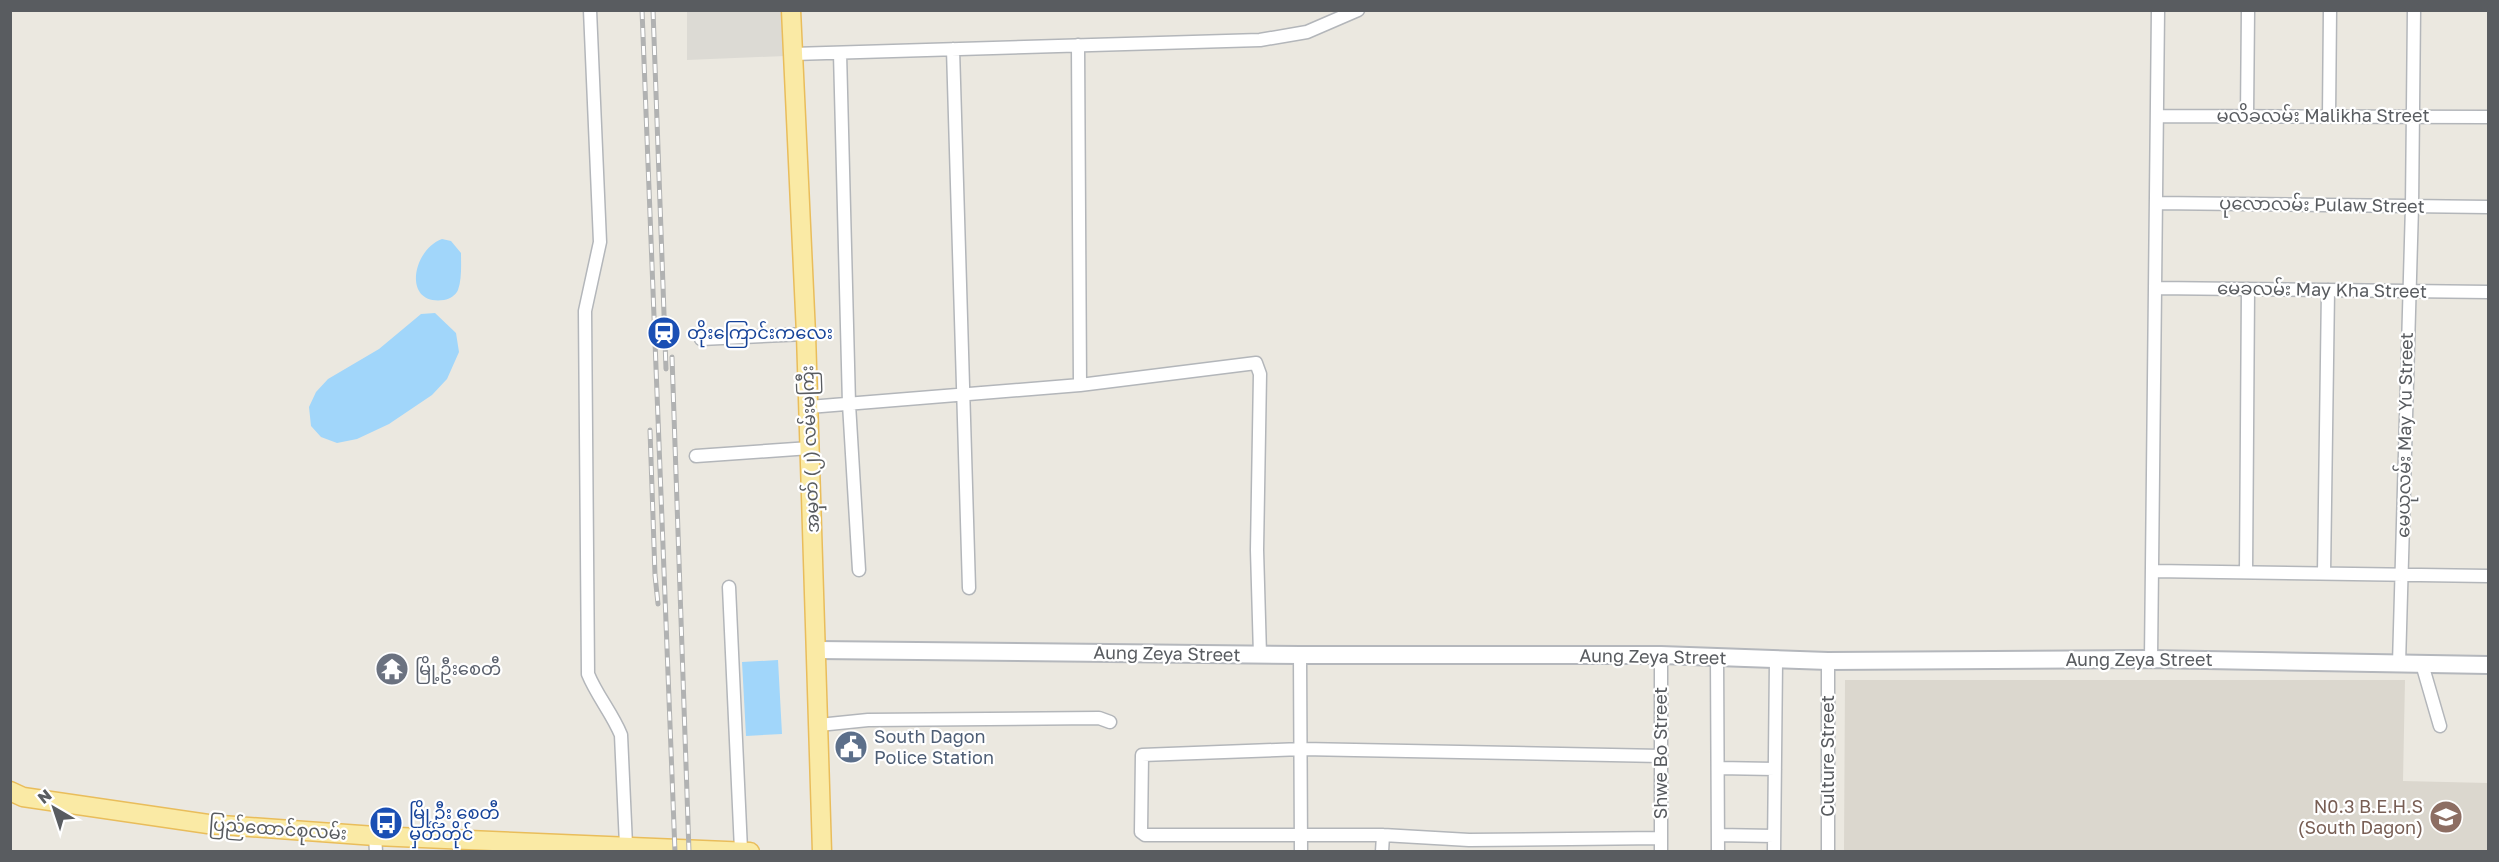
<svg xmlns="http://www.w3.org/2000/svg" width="2499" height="862" font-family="'Golos Text','Noto Sans Myanmar',sans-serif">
<rect width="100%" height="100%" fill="#ebe8e0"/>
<path fill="#dcdad4" d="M687 11H784L785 56 687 60Z"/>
<path fill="#dbd7ce" d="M1845 680H2405L2403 781 2488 783V851H1844Z"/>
<path fill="#a1d6fa" d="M442 239 451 241 461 253C461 264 462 279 458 290 456 295 450 299 444 300 402 306 412 250 442 239Z
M435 313 456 333 459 352 447 379 432 395 389 424 357 439 337 443 321 437 311 426 309 407 316 392 328 379 379 349 421 314Z
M778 660 782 734 746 736 742 662Z"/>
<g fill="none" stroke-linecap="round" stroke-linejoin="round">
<defs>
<path id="street" d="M590 10 600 242 585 311 588 674C597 696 612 713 621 735L626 845
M1078 45 1080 385
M953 49 969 588
M840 53 849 404 859 570
M793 54 1260 40 1307 32 1358 10
M2157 116 2488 117
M2247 116 2248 10
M2329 116 2330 10
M2156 203 2488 207
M2156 288 2488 292
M701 339 806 334
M809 407 1080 385 1256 363 1260 374 1257 550 1260 655
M696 456 810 448
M2153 571 2488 576
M2246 572 2248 289
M2324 573 2328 290
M729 587 741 850
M1300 655 1301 852
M1661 655V852
M1717 657 1718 852
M2151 659 2158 10
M1828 661V852
M2399 664 2412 206 2414 10
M2422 664 2440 726
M819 725 868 720 1099 718 1110 722
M1661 756 1302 749 1142 755 1141 832 1145 835H1383L1469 840 1661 838
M1718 768 1775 769
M1718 835 1774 836
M375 836 376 852
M1382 852 1383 835
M1774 852 1776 661"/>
<path id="secondary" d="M817 650 1300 655H1661L1828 661 2151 659 2488 665"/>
<path id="primary" d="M791 10 806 334 822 852
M10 791 23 797 208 824 375 836 750 852"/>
</defs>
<use href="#street" stroke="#b3b6ba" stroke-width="15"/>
<use href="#secondary" stroke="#b4b7bc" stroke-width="20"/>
<use href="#primary" stroke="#e9bd5b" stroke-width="21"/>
<use href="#street" stroke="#fff" stroke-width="12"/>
<use href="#secondary" stroke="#fff" stroke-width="16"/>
<use href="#primary" stroke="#faeaa5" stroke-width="18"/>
<defs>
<path id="rail" d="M642 10 675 852
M653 10 666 369
M672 357 689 852
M650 430 655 575 658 604"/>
</defs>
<use href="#rail" stroke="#b1b2b2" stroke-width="5"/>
<use href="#rail" stroke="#fff" stroke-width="3" stroke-dasharray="9" stroke-linecap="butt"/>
</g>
<defs>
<symbol id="station-disc" viewBox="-11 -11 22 22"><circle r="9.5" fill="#1a4fb4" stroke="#fff"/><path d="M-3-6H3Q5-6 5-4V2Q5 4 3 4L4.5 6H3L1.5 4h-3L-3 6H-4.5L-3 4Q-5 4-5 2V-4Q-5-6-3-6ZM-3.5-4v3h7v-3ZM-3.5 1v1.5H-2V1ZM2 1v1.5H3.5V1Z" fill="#fff"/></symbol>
<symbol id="temple-disc" viewBox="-11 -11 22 22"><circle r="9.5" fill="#6b7280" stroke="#fff"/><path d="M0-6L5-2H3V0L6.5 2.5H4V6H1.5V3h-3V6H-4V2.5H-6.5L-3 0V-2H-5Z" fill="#fff"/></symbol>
<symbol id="civic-disc" viewBox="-11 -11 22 22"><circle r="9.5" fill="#5c6f8a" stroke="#fff"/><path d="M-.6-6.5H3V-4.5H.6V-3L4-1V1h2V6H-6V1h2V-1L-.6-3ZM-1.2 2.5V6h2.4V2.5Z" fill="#fff"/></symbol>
<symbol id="school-disc" viewBox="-11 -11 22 22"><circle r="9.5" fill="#8d6e63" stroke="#fff"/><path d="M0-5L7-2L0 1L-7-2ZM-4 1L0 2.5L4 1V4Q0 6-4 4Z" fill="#fff"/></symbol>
<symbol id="bus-disc" viewBox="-11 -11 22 22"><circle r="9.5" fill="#1a4fb4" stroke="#fff"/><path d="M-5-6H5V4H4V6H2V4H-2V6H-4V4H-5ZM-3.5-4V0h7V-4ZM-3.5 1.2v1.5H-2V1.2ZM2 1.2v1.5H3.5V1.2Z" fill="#fff"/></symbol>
</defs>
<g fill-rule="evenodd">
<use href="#station-disc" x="645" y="314" width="38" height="38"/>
<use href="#temple-disc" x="373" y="650" width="38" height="38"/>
<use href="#civic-disc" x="832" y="728" width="38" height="38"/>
<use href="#school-disc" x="2427" y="798" width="38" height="38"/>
<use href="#bus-disc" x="367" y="804" width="38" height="38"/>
</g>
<g text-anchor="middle" stroke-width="4.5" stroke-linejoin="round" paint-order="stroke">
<g font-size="18" fill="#595c60" stroke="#fff">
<text x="2323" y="122">မလိခလမ်း Malikha Street</text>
<text transform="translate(2322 205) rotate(1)" y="6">ပုလောလမ်း Pulaw Street</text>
<text transform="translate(2322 290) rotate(1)" y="6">မေခလမ်း May Kha Street</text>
<text transform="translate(2405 435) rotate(-89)" y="6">မေယုလမ်း May Yu Street</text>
<text transform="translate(810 449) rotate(-92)" y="6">အမှတ် (၂) လမ်းမကြီး</text>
<text transform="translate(1167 654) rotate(1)" y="6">Aung Zeya Street</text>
<text transform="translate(1653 657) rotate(1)" y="6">Aung Zeya Street</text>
<text x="2139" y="666">Aung Zeya Street</text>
<text transform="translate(1661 753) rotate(-90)" y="6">Shwe Bo Street</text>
<text transform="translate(1828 756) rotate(-90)" y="6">Culture Street</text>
<text transform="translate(278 829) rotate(4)" y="6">ပြည်ထောင်စုလမ်း</text>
</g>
<g font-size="18" fill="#164399" stroke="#fff" text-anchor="start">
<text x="687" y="339">တိုးကြောင်းကလေး</text>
<text x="409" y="819">မြို့ဦး စေတီ<tspan x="409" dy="21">မှတ်တိုင်</tspan></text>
</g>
<g font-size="18" fill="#5b616d" stroke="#fff" text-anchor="start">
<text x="415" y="675">မြို့ဦးစေတီ</text>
</g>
<g font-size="18" fill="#4e5e75" stroke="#fff" text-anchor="start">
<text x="874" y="743">South Dagon<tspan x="874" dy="21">Police Station</tspan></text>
</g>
<g font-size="18" fill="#785e54" stroke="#fff" text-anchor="end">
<text x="2423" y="813">N0.3 B.E.H.S<tspan x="2423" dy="21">(South Dagon)</tspan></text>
</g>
</g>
<rect width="2499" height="862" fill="none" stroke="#595c60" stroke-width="24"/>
<g transform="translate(54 808) rotate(321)" stroke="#ffffff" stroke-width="4.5" paint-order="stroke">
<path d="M0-4.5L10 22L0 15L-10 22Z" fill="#595c60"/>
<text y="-9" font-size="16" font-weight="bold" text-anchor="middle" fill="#595c60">N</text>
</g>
</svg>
